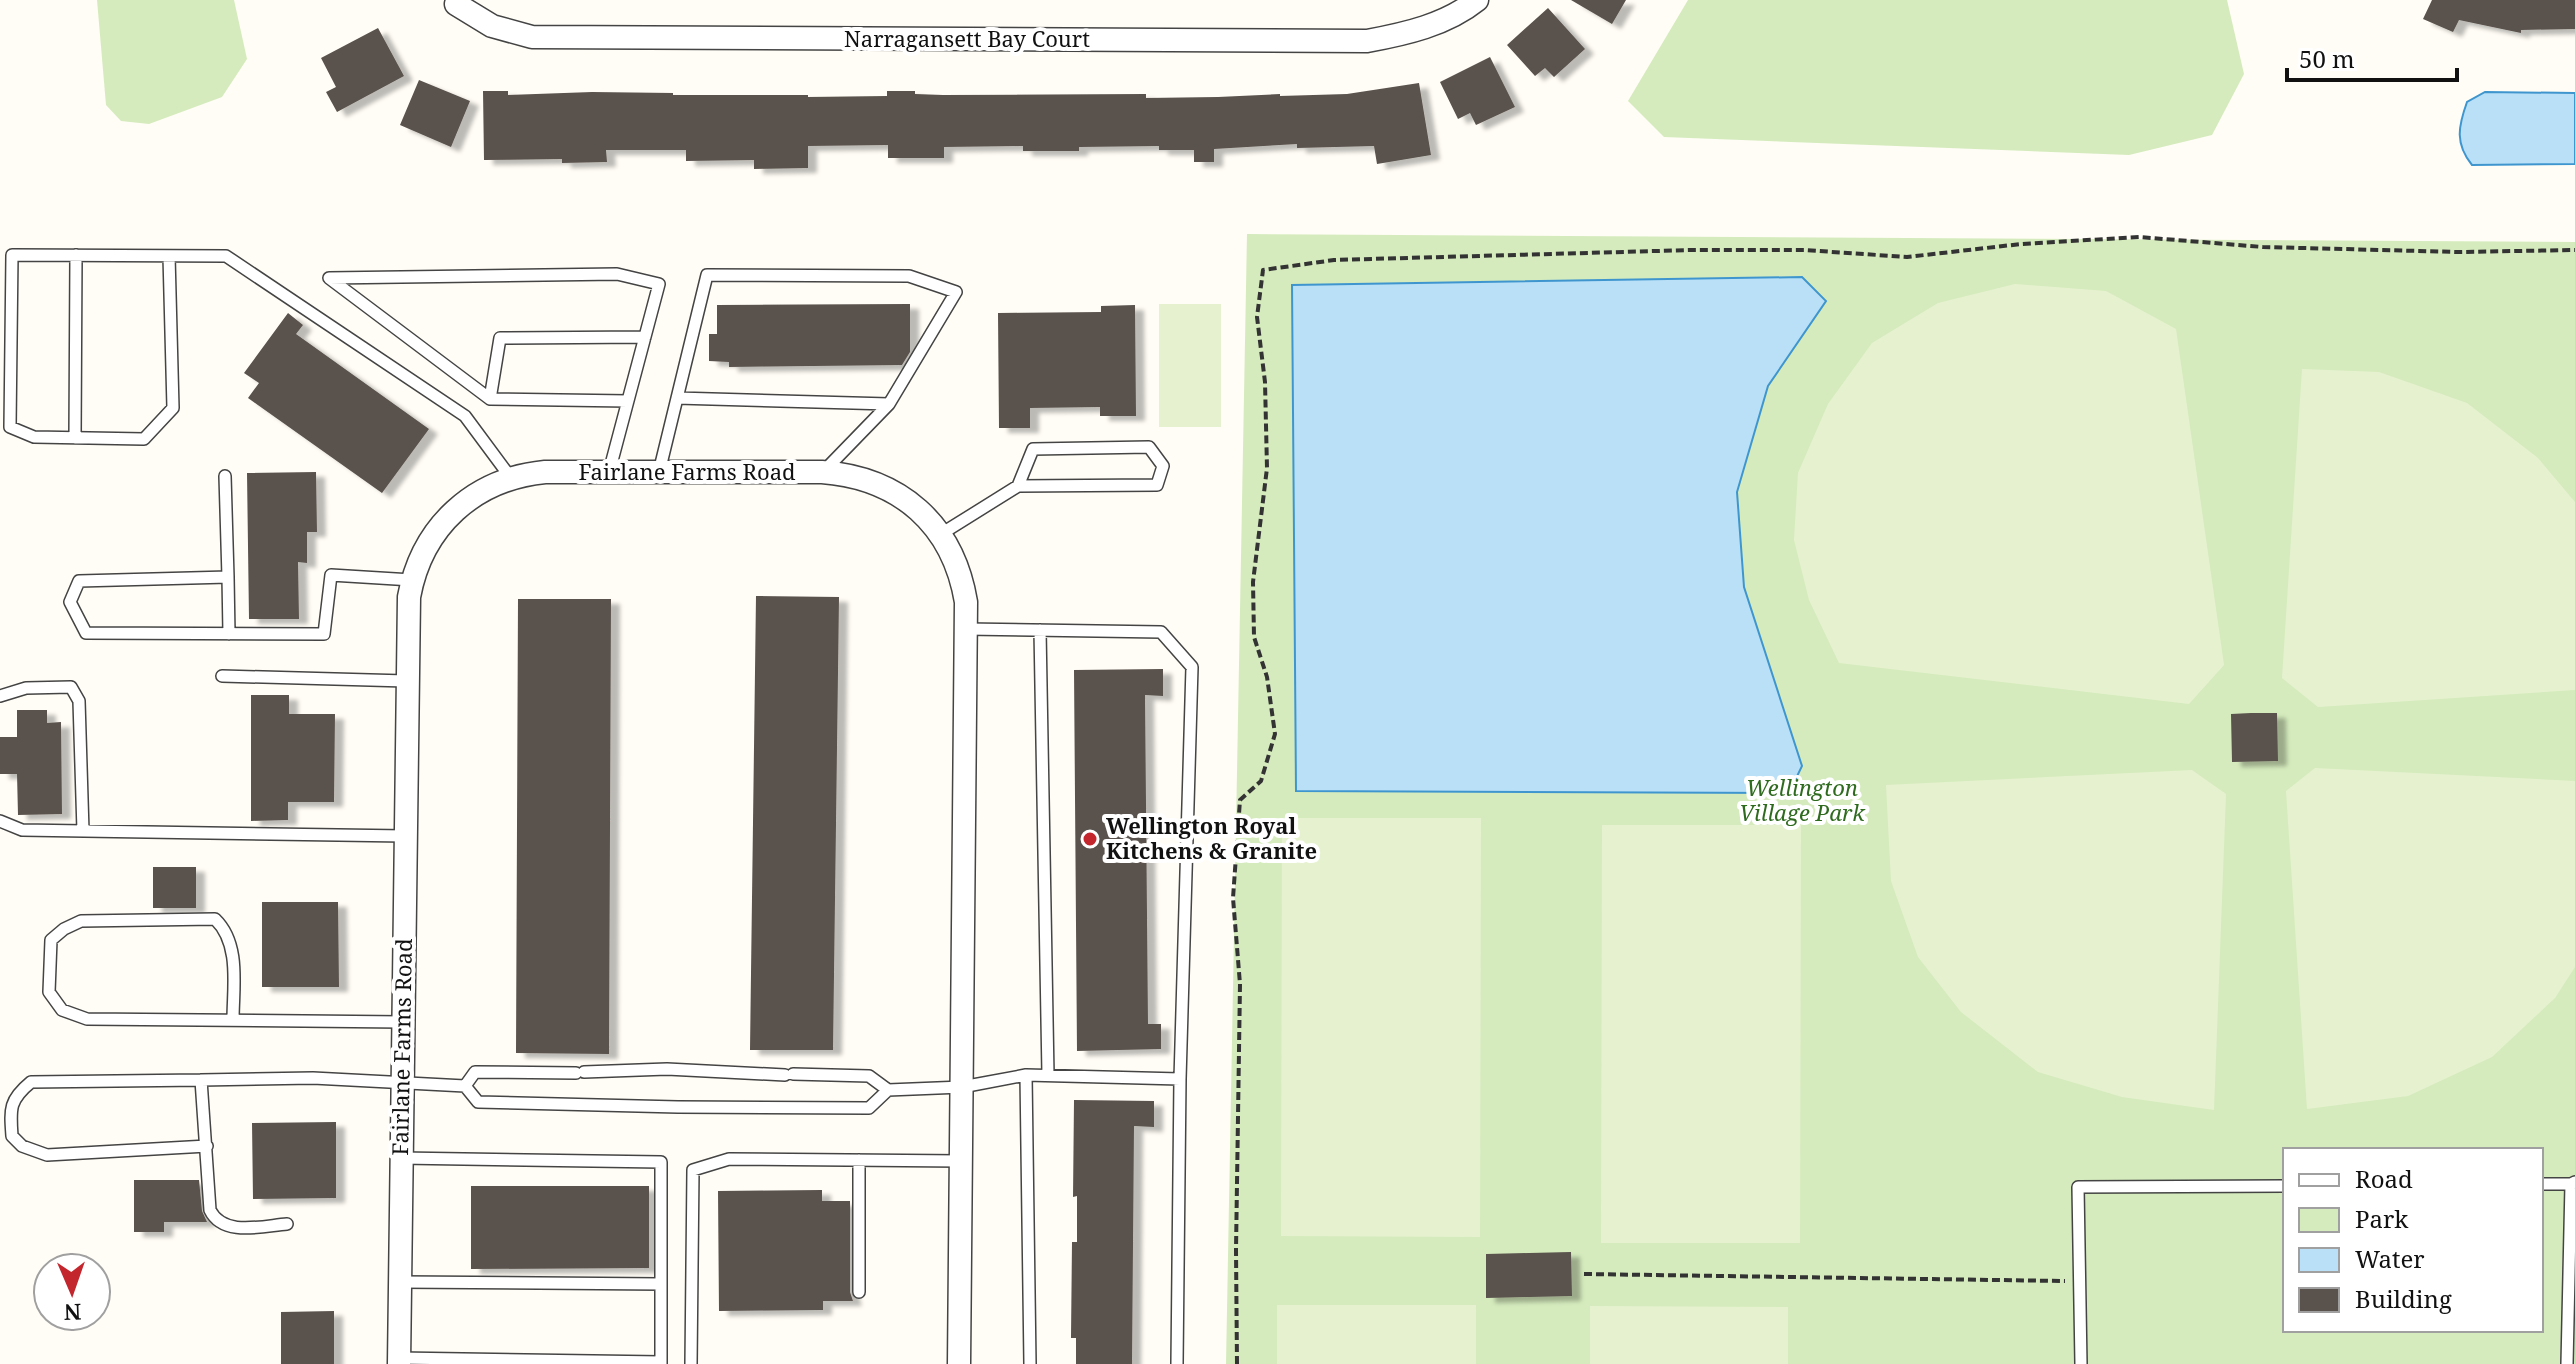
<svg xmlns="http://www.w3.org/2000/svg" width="2575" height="1364" font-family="'Noto Serif',serif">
<defs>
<filter id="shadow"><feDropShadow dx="9" dy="5" stdDeviation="2" flood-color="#0004"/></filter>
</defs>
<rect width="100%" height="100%" fill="#fffdf5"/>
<path fill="#d5ebbd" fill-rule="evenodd" d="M97 0H234L247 59 222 97 149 124 121 121 106 105Z
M1688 0H2227L2244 74 2212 135 2129 155 1664 137 1628 101Z
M1247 234 2575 242V1364H1226ZM2285 1150H2541V1330H2285Z"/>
<path fill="#e6f2cf" d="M2015 284 2106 291 2176 329 2224 665 2189 704 1839 663 1809 600 1794 540 1798 473 1828 404 1872 343 1938 303Z
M1159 304H1221V427H1159Z
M2302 369 2379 372 2467 403 2538 458 2575 502V690L2318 707 2282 678Z
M2315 768 2575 781V967L2555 998 2492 1057 2408 1096 2307 1109 2286 791Z
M2192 770 2226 794 2214 1110 2122 1097 2038 1072 1961 1012 1918 957 1891 881 1886 785Z
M1282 818H1481L1480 1237 1281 1236Z
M1602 825H1801L1800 1243H1601Z
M1277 1305H1476V1364H1277Z
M1590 1306 1788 1307V1364H1590Z"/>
<path fill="#b9e0f7" stroke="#3f96cf" stroke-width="2" d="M2485 92 2575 93V164L2472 165C2455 144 2458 127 2467 102Z
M1802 277 1826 301 1768 386 1737 492 1744 587 1802 766 1789 793 1296 791 1292 285Z"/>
<path fill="#5a524d" filter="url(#shadow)" d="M1571 0H1626L1612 24Z
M2432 0H2575V29L2521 30V33L2459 20 2453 32 2423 19Z
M1548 8 1585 49 1554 77 1545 68 1535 76 1507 45Z
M378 28 404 76 337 112 326 92 336 87 321 58Z
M1490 57 1515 107 1476 125 1470 113 1458 119 1440 82Z
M419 80 470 101 451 147 400 125Z
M1419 83 1431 155 1377 164 1374 146 1297 148V144L1214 149V162H1194V150H1159V146L1079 147V151H1023V146L944 147V158H888V145L808 146V168L754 169V160L686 161V150H606L607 162 562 163V159L484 160 483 91H508V95L592 92 673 93V95H808V97L887 96V91H915V94L943 95 1146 94V98L1218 97 1280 94V96L1347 94Z
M910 304V352L902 365 729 367V362L709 361V334H717V305Z
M1135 305 1136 416H1100V407L1030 408V428H999L998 313 1101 312V306Z
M288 313 303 325 296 334 429 429 382 493 248 398 259 383 244 373Z
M316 472 317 532H307V563L298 562 299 619H249L247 473Z
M756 596 839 597 833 1050H750Z
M518 599H611L609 1054 516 1053Z
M1163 669V696L1145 695 1148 1024H1161V1049L1077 1051 1074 670Z
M251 695H289V714H335L334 802H288V820L251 821Z
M17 710H47V723L61 722 62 814 18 815 17 774H0V737H17Z
M2251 713H2277L2278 761 2232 762 2231 714Z
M153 867H196V908H153Z
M262 902H338L339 987H262Z
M1074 1100 1154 1101V1127L1134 1126 1132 1364H1076V1338H1071L1072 1242H1077V1196L1073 1197Z
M336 1122V1198L253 1199 252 1123Z
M134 1180H199L202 1211 207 1222H164V1232H134Z
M471 1186H649V1268L471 1269Z
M822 1190V1201H850V1292L853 1301H823V1310L719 1311 718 1191Z
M1571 1252 1572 1296 1486 1298V1254Z
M334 1311V1364H281V1312Z"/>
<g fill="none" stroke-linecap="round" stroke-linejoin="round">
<defs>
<path id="lane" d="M169 256 173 408 144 439 34 437 10 427 12 255 226 256 465 416 511 478
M677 398 889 404
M490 399 500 338 645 337
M75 438 76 255
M609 472 659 284 617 274 329 278 490 399 628 401
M659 472 707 275 909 276 956 292 889 404 823 472
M225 476 228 577
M941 534 1018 486 1157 485 1163 466 1149 447 1033 449 1018 486
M966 629 1161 632 1192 667 1180 1079
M1040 630 1048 1075
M229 634 228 577 79 581 70 602 86 633 324 634 331 575 412 580
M222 676 406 681
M0 696 26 688 71 687 79 701 83 831
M0 821 22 830 405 836
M233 1020C233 987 241 944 215 919L81 921 64 929 51 940 49 992 62 1010 87 1019 403 1022
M584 1072 667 1069 785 1075
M793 1074 869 1076 888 1090 962 1087 1026 1075 1180 1079 1177 1364
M1026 1075 1030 1364
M201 1080 31 1082C9 1100 10 1109 12 1136L22 1146 47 1155 207 1146
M465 1086 475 1072 576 1073
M401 1158 661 1162V1364
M859 1160V1292
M2541 1184H2571L2575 1182
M287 1224C262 1226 223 1237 210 1210L201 1080 313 1078 465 1086 478 1102 678 1107 869 1108 888 1090
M400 1282 661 1284
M399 1358 661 1362
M691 1364 693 1170 729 1159 961 1161
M2081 1364 2078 1187 2285 1186
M2567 1364 2571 1184"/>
<path id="street" d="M456 4 492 26 532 37 1367 41C1405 34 1446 25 1477 0
M399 1364 409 597C422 526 474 479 545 472H822C900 478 953 524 966 602L959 1364"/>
</defs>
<use href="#lane" stroke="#444" stroke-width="14"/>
<use href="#street" stroke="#444" stroke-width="25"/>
<path stroke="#333" stroke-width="4" stroke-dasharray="8 4" stroke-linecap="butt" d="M1584 1274 2065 1281
M1237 1364 1236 1250 1240 984 1233 898 1240 800 1261 781 1275 734 1267 677 1254 637 1253 582 1267 468 1265 382 1257 317 1263 270 1334 260 1692 250H1804L1907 257 2021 244 2139 237 2263 247 2459 252 2575 250"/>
<use href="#lane" stroke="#fff" stroke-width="11"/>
<use href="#street" stroke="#fff" stroke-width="22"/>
</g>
<circle fill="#c4262e" stroke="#fff" stroke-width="3" cx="1090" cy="839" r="8"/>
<g text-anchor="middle" stroke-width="8" stroke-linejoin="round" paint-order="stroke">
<g font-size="22" fill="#111" stroke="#fff">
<text x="967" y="47">Narragansett Bay Court</text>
<text x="687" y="480">Fairlane Farms Road</text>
<text transform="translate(402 1047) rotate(-89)" y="8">Fairlane Farms Road</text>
</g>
<g font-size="22" font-style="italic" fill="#2f6b1f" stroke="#fff">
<text x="1802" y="796">Wellington<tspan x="1802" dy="25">Village Park</tspan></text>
</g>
<g font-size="22" font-weight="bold" fill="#111" stroke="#fff" text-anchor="start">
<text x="1106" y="834">Wellington Royal<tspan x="1106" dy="25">Kitchens &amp; Granite</tspan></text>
</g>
</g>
<rect x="2283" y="1148" width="260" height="184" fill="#ffffff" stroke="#a0a0a0" stroke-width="2"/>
<rect x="2299" y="1174" width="40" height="12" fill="#ffffff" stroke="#a0a0a0" stroke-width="2"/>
<text x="2355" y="1188" font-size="24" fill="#111111">Road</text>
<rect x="2299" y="1208" width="40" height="24" fill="#d5ebbd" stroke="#a0a0a0" stroke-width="2"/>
<text x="2355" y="1228" font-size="24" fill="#111111">Park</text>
<rect x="2299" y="1248" width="40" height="24" fill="#b9e0f7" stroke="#a0a0a0" stroke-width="2"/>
<text x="2355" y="1268" font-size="24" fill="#111111">Water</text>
<rect x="2299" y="1288" width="40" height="24" fill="#5a524d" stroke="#a0a0a0" stroke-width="2"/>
<text x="2355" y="1308" font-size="24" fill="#111111">Building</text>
<g transform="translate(72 1292) rotate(178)"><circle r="38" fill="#ffffff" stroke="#a0a0a0" stroke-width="2"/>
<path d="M0-6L14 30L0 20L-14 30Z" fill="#c4262e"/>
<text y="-12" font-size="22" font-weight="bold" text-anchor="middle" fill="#111111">N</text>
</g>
<path d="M2287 68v12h170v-12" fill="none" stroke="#111111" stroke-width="4"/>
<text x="2299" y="68" font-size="24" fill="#111111" stroke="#ffffff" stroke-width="6" paint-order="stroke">50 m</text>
</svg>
